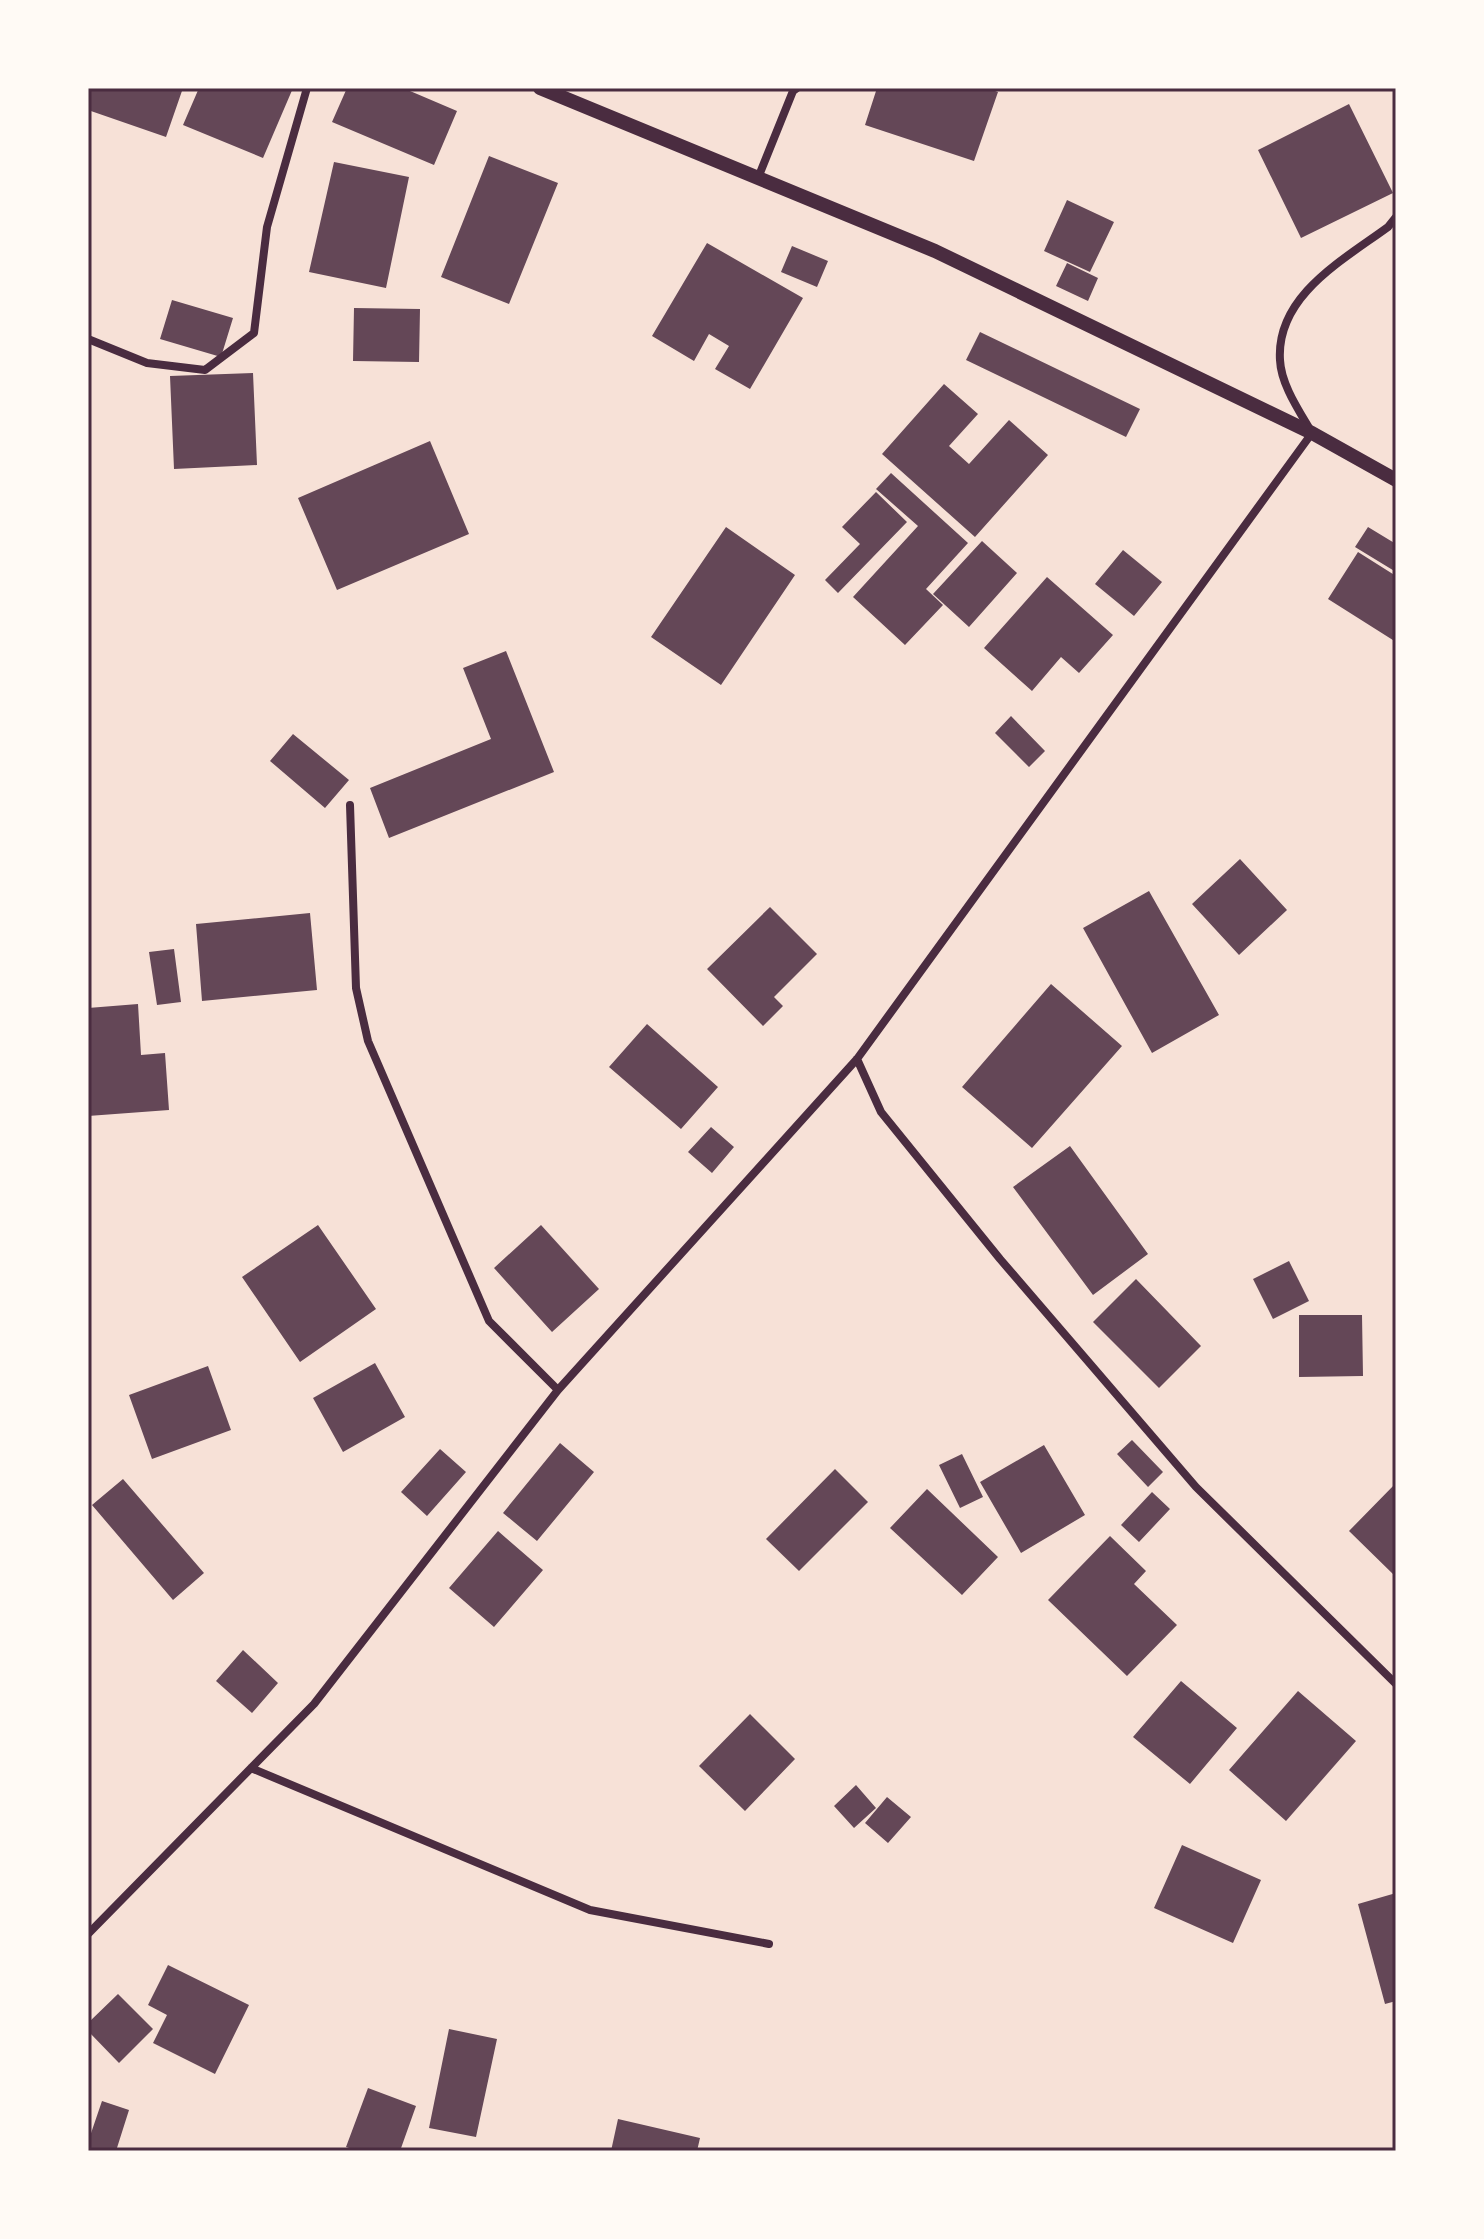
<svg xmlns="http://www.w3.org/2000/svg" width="1484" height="2239" font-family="'DejaVu Sans',sans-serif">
<rect width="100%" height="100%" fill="#f7e1d7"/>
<path fill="#644757" d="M88 88H183L166 137 88 110Z
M199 88H293L263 158 183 125Z
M347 88H403L457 111 434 165 332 122Z
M877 88H987L998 92 974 161 865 125Z
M1349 104 1393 193 1301 238 1258 150Z
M489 156 558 183 509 304 441 277Z
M334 162 409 177 386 288 309 272Z
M1067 200 1114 222 1090 272 1044 251Z
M707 243 803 298 750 389 715 369 729 346 709 334 694 361 652 336Z
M792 246 828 261 817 287 781 272Z
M1067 263 1098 278 1088 301 1056 286Z
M172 300 233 318 221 357 160 339Z
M354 308 420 309 419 362 353 361Z
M980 332 1140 409 1126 437 966 360Z
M253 373 257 465 174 469 170 376Z
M944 384 978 414 949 446 969 464 1009 420 1048 455 975 537 882 454Z
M430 441 469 534 337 590 298 498Z
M891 473 968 543 926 589 943 605 905 645 853 597 918 526 876 489Z
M876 492 907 522 838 593 825 580 860 544 842 527Z
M726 527 795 575 721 685 651 637Z
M1368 527 1396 544V572L1355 547Z
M982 541 1017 573 969 627 933 594Z
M1123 550 1162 582 1134 616 1095 584Z
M1358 552 1396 576V642L1328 599Z
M1047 577 1113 635 1079 673 1061 657 1032 691 984 648Z
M506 651 554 772 389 838 370 788 491 739 463 668Z
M1011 716 1045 751 1029 767 995 733Z
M293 734 349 780 325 808 270 761Z
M1240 859 1287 910 1239 955 1192 904Z
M1149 891 1219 1015 1152 1053 1083 928Z
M770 907 817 954 774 997 783 1006 763 1026 707 969Z
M310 913 317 990 202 1001 196 924Z
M174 949 181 1002 157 1005 149 952Z
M1051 984 1122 1046 1032 1148 962 1087Z
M138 1004 141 1055 165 1053 169 1110 88 1116V1008Z
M647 1024 718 1087 681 1129 609 1067Z
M711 1127 734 1147 712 1173 688 1152Z
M1070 1146 1148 1254 1093 1295 1013 1187Z
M318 1225 376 1309 300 1362 242 1277Z
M541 1225 599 1289 552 1332 494 1268Z
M1289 1261 1309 1301 1273 1319 1253 1279Z
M1136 1279 1201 1346 1159 1388 1093 1322Z
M1299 1315H1362L1363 1376 1299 1377Z
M375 1363 405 1417 343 1452 313 1398Z
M208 1366 231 1430 152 1459 129 1395Z
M1132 1440 1163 1472 1148 1487 1117 1454Z
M560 1443 594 1472 537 1541 503 1513Z
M1044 1445 1085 1515 1021 1553 980 1482Z
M440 1449 466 1472 427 1516 401 1492Z
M962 1454 983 1497 960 1508 939 1465Z
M835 1469 868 1502 799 1571 766 1539Z
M123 1479 204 1573 173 1600 92 1505Z
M1396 1483V1577L1349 1531Z
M927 1489 998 1557 962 1595 890 1528Z
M1152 1492 1170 1509 1139 1542 1121 1525Z
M498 1531 543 1570 494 1627 449 1588Z
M1110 1536 1146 1571 1134 1584 1177 1625 1127 1676 1048 1600Z
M243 1650 278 1683 252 1713 216 1681Z
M1181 1681 1237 1728 1190 1784 1133 1737Z
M1298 1691 1356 1741 1286 1821 1229 1770Z
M750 1714 795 1759 745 1811 699 1766Z
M856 1785 876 1808 854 1828 834 1806Z
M887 1797 911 1817 888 1843 865 1823Z
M1182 1845 1261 1880 1233 1943 1154 1908Z
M1396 1893V2001L1385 2004 1358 1904Z
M168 1965 249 2005 215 2074 153 2043 167 2015 148 2005Z
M118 1994 153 2029 119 2063 88 2031V2023Z
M449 2029 497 2039 476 2137 429 2128Z
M368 2088 416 2106 400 2151H358L346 2147Z
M102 2101 129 2110 116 2151H88V2142Z
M618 2119 700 2138 697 2151H611Z"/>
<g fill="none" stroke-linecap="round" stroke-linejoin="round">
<path stroke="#4a2c40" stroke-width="8" d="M758 178 793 91 797 88
M88 339 147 363 205 370 254 333 267 227 307 88
M350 805 356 988 368 1041 489 1321 558 1390
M857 1059 881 1112 1000 1259 1196 1487 1396 1684
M251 1768 590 1910 769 1944
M88 1934 314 1704 558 1390 857 1059 1312 433C1300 412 1281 385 1280 360 1276 296 1343 260 1388 227L1396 217"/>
<path stroke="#4a2c40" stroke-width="14" d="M540 88 935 251 1312 433 1396 480"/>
</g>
<rect width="1484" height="2239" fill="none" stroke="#fffaf5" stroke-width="180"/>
<rect x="90" y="90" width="1304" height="2059" fill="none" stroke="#4a2c40" stroke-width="3"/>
</svg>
